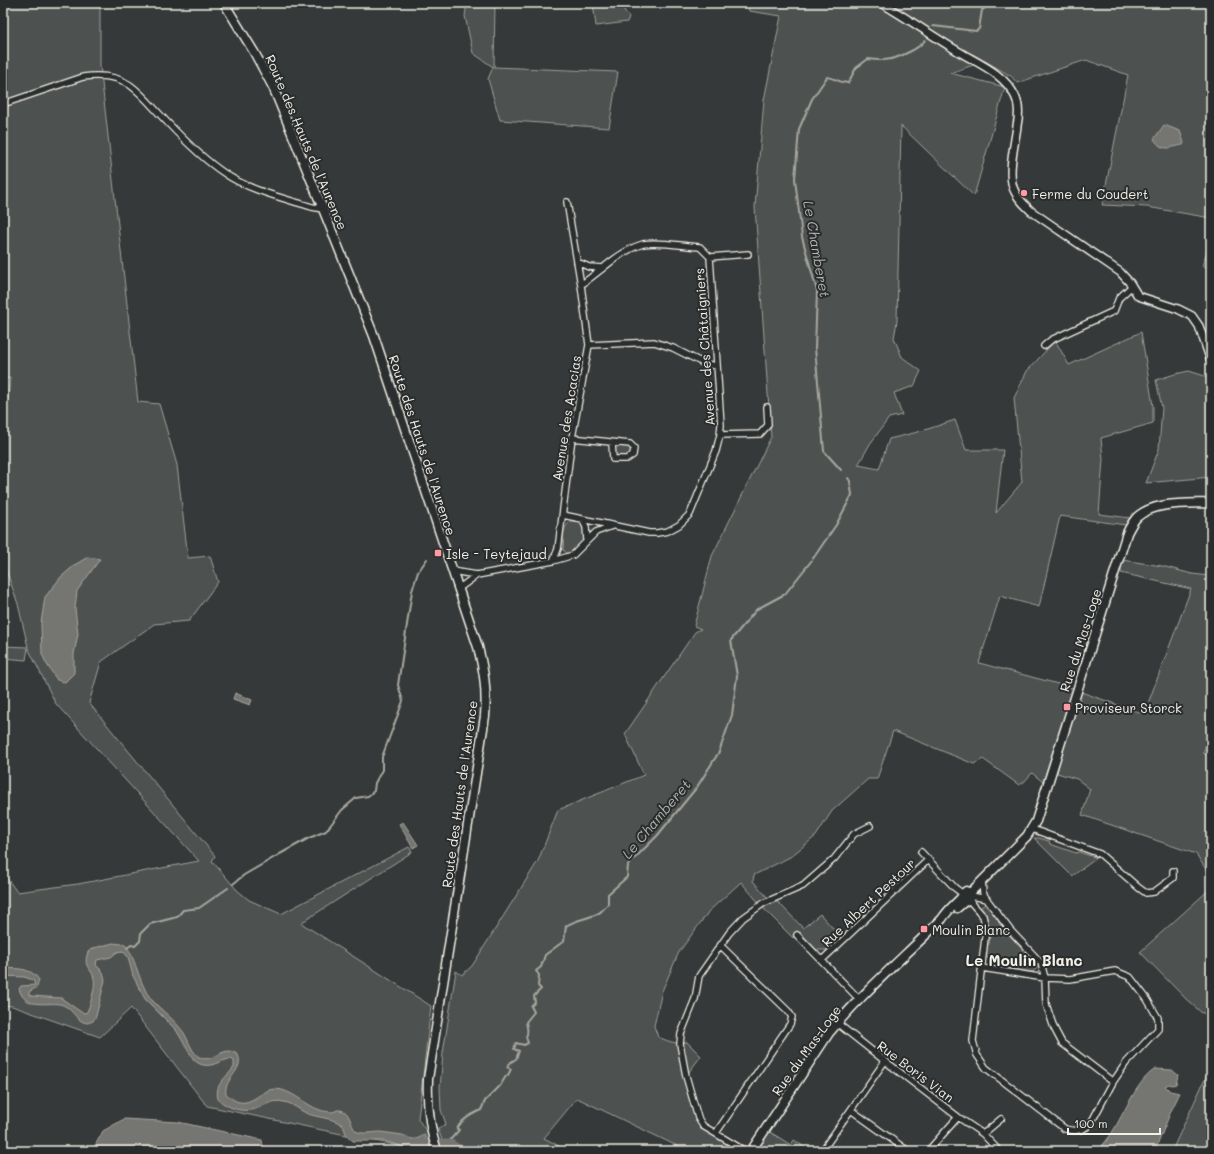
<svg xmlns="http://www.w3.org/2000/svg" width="1214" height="1154" font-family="Mali,sans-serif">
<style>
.green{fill:#4e514f;stroke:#a1a19c}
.water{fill:#757572;stroke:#a8a7a1}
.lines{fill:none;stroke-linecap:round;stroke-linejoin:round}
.stream{stroke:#a8a7a1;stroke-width:2}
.river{stroke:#757572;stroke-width:11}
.minor-casing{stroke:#f4f1e8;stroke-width:8}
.tertiary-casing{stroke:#f4f1e8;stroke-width:10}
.secondary-casing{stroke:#f4f1e8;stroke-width:11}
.minor{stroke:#2a2d2e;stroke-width:5.5}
.tertiary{stroke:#2a2d2e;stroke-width:7}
.secondary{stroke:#2a2d2e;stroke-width:8}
.poi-dot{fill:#ff9aa2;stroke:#2a2d2e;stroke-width:1.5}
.labels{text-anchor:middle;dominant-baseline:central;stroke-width:4;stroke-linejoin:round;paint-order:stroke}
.street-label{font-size:13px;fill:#f4f1e8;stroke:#2a2d2e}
.poi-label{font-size:13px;fill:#f4f1e8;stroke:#2a2d2e;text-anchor:start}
.water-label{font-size:14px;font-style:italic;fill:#b4b3ad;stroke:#2a2d2e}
.quarter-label{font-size:15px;font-weight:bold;fill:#f4f1e8;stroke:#2a2d2e}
</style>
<rect width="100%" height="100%" fill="#363939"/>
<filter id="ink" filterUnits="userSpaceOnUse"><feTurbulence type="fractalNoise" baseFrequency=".025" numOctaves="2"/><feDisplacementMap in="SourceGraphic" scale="8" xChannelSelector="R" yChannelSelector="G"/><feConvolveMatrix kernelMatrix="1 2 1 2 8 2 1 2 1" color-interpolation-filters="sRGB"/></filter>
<g filter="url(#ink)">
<path class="green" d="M 3,3 L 99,3 L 100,4 L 100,65 L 138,402 L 159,404 L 177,465 L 188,558 L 210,556 L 218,582 L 189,621 L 154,624 L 101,662 L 89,703 L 215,856 L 212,861 L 237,890 L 249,900 L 281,914 L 409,847 L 412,852 L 301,923 L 431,1006 L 418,1119 L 440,1151 L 423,1151 L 207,1106 L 131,1008 L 100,1037 L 12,1006 L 3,1005 L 3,873 L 17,892 L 78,884 L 199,861 L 56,704 L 28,648 L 26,660 L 3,658 L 3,646 L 28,647 L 18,604 L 3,561 L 3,450 L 10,378 L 3,379 Z
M 467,3 L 495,3 L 494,67 L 618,72 L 609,128 L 500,120 L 488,79 L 493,67 L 473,53 L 465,16 Z
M 593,3 L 619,3 L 629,17 L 627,22 L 596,26 Z
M 747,3 L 1211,3 L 1211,218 L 1147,207 L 1102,205 L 1128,75 L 1086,60 L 1017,83 L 1011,76 L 985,61 L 950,73 L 1005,87 L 974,196 L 901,126 L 897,321 L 894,338 L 902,357 L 921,371 L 914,386 L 894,393 L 902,415 L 889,418 L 870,444 L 858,465 L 879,469 L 889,439 L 922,431 L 955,420 L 966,450 L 1003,450 L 996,513 L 1022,482 L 1014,398 L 1027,371 L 1053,343 L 1056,342 L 1069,365 L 1141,332 L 1153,406 L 1153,423 L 1101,438 L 1103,459 L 1099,514 L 1130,518 L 1126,525 L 1060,516 L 1039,607 L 1000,596 L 979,663 L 1073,688 L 1043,782 L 1032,773 L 1024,782 L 1019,785 L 983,759 L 974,764 L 893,731 L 877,779 L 868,779 L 832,811 L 816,836 L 790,857 L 754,875 L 753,881 L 767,897 L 779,903 L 803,928 L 820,914 L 840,936 L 826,950 L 817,950 L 800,932 L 793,938 L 765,910 L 741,882 L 709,911 L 679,952 L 662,991 L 654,1026 L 658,1037 C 668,1041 676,1045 687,1042 L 701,1056 L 686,1076 L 703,1126 L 745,1151 L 684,1151 L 675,1145 L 577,1098 L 544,1138 L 568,1151 L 446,1151 L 438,1129 L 446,1124 L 441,1110 L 440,1088 L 443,1053 L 456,971 L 462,975 L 472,966 L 538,861 L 558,810 L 644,775 L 625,734 L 695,632 L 701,629 L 694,626 L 712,556 L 771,437 L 755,207 L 764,100 L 781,16 L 749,11 Z
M 1211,239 L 1211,268 L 1202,266 Z
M 1189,371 L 1211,378 L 1211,477 L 1146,483 L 1159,449 L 1162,408 L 1156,380 L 1175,374 Z
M 612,443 L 630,444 L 634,448 L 633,455 L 613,459 Z
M 575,520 L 581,522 L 584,526 L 584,540 L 571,553 L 567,553 L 563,550 C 564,538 561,523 575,520 Z
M 1122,560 L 1162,566 L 1192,574 L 1210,576 L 1211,569 L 1211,732 L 1203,753 L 1211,757 L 1211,877 L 1196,854 L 1082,815 L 1090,789 L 1077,779 L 1057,773 L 1063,746 L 1081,692 L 1144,714 L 1191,589 L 1121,573 Z
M 1034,838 L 1039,838 L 1049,841 L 1050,844 L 1076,853 L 1079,852 L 1097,858 L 1072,876 Z
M 1211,888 L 1211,1014 L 1202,1013 L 1187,1000 L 1140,952 Z
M 986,903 L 1000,920 L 998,922 L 1022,949 L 1024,948 L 1038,964 L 1037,968 L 1033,972 C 1021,970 989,969 986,954 C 985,952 987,947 987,945 L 989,944 L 990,933 L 988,932 L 988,920 L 980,908 Z
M 1211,1066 L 1211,1151 L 1172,1151 L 1175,1144 Z
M 765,1129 L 791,1145 L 794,1140 L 810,1151 L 751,1151 Z"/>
<path class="water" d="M 1164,125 L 1180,131 L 1184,143 L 1183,145 C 1170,147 1163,153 1154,139 Z
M 88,557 L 100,559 L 77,591 L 75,608 L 78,634 L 74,654 L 74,673 L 65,682 L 57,680 L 46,663 L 42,654 L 41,623 L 45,597 L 61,577 L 76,564 Z
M 235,693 L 252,700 L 250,705 L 233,699 Z
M 403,822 L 418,845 L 413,848 L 399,824 Z
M 113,943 C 117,944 122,943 125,945 C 132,950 139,978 144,987 C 146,992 149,996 152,1000 C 162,1011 175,1020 184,1033 C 189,1041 192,1054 201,1058 C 215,1063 224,1043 238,1055 C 245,1070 223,1079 226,1094 C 229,1096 234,1101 239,1102 C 253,1105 262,1089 275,1089 C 291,1089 305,1105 320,1110 C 323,1111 328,1112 332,1112 C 335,1112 337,1109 340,1110 C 351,1111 350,1126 356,1131 C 361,1135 374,1132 381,1132 C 388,1133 395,1134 402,1135 C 407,1136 410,1140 416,1139 C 419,1138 422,1136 424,1134 L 430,1151 L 409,1151 L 401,1146 L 384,1141 L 353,1141 C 351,1139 348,1137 347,1135 C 344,1131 345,1127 341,1124 C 330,1117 317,1118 306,1113 C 299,1110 292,1103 284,1102 C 272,1099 265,1106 255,1109 C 242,1113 227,1108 218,1099 C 214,1083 227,1078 234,1067 L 234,1061 C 227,1053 210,1075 194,1060 L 176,1030 L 145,999 L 133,976 L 128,957 L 123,951 L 117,952 L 111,957 L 97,960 L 96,965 L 103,972 L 105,980 L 96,1016 L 93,1021 L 88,1023 C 77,1023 73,1009 63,1005 C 50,1000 26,1012 19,989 L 21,986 L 35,985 L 33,980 L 24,977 L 3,976 L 3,968 C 16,969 31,967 39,980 L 37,987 L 29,992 L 29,995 L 32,996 L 61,998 L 81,1012 L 86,1013 C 90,1008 96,985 94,979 C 92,967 82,969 88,952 L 94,948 Z
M 1156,1069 L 1172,1070 L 1178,1075 L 1176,1084 L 1172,1085 L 1169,1084 L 1165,1086 L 1170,1091 L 1179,1093 L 1178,1097 L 1171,1111 L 1155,1151 L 1097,1151 C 1103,1145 1109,1138 1113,1131 C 1123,1115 1139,1077 1156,1069 Z
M 124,1119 L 178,1122 L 262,1140 L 264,1151 L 92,1151 L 103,1131 Z"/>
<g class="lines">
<path class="stream" d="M 933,26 L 976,31 L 979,29 L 982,10 L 993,3
M 841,470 L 824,451 L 815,348 L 817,291 L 802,237 L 795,179 L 799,129 L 812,99 L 827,77 C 836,78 839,83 848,83 L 856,68 L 868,59 C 887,62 896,59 913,50 C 918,47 922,45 925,40
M 233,884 L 244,875 L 280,854 L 309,838 L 326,831 L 342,810 L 356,798 L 368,796 L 374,791 L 375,783 L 382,770 L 382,757 L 403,701 L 398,685 L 412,591 L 418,572 L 427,559
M 127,948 L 131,945 L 135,946 L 140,941 L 141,933 L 150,924 L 177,917 L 183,910 L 199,908 L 228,888
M 450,1145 L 451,1139 L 459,1130 L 457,1129 C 462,1119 471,1115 481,1110 L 485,1101 L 500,1086 L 506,1076 L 508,1075 L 511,1069 L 507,1067 L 511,1062 L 516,1059 L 519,1051 L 514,1049 L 516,1043 L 524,1045 L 528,1043 L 526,1037 C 529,1031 527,1028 526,1022 L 534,1012 L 531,1006 L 535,1002 L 534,996 L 541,989 L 538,986 L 539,975 L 536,971 L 541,967 L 545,955 L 564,941 L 566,926 C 576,919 588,919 599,913 C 602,911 605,907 608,904 L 608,894 L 627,877 L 628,865 L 657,836 L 697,787 L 719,752 L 732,715 L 737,676 L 731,640 L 757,609 L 785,594 L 812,560 L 836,525 L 852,495 L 850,481 L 848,478"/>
<path class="river" d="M 415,1145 L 450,1145 L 460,1151"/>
<g class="minor-casing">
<path id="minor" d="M 3,104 L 83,77 C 99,75 117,76 130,85 C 144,95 155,110 167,122 C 184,140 203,159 224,173 C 248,190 283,198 312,207 L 323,209
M 577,262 L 589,267 L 603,268 L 581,285
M 603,268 C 615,258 628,248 643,244 C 659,241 683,246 700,247 L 710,257 L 748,254
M 589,345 L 654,342 L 673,348 L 705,364 L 717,366
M 1044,346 L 1051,340 L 1114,311 L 1119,298 L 1132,286
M 720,435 L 760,434 L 768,425 L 767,407
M 572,438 L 630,444 L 634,448 L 633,455 L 627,459 L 613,459 L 612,443
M 563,515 L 649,533 L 657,533 L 668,531 L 679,525 L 690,514 L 716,451 L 720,435 L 721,425 L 710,257
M 582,519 L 586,527 L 587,540
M 553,561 L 573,555 L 596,532 L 612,526
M 452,571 L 477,575 L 553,561 L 558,549 L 572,438 L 589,345 L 581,285 L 567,202
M 458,589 L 477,575
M 1032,829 L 1100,854 L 1139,888 L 1146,893 L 1154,892 L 1173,878 L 1173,871
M 921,852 L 955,888 L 963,894
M 982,880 L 983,893 L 988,901 L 1010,930 L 1041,963 L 1045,978 L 1046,1004 L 1054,1028 L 1062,1043 L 1113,1082
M 971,896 L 987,899
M 969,900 L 983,916 L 986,929 L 973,1041 L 977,1055 L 986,1068 L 1065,1129 C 1076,1132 1084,1131 1091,1123 L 1113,1082 L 1126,1063 L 1158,1029 L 1158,1018 L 1147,999 L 1130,977 L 1115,971 L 1070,979 L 1045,978 L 982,968
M 797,935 L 859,999
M 822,960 L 928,860
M 837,1023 L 885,1061 L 958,1117 L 983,1134 L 1001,1119
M 851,1110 L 908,1151
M 716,1133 L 790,1024 L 792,1017 L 788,1011 L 721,946
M 983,1134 L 999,1151
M 824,1148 L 885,1061
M 745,1151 L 703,1126 L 698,1118 L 686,1076 L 680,1044 L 681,1034 L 695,999 L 699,976 L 729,933 L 743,918 L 764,903 L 803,886 L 834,859 L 854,834 L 870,826
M 928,1151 L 958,1117"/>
</g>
<g class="tertiary-casing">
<path id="tertiary" d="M 881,3 C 907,18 931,35 956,50 C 977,63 1004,73 1015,96 C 1020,106 1019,116 1017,126 C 1015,144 1006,176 1015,192 C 1019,200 1025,205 1031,211 L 1120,272 L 1130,283 L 1138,296 L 1178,309 L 1192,316 L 1199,326 L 1211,361"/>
</g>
<g class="secondary-casing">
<path id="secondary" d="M 224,3 L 254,52 L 273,87 L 323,209 L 374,336 L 478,647 C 484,671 487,690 485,716 L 428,1079 C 427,1104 429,1127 437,1151
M 970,893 L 1027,836 L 1036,821 L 1127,533 C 1130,527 1133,521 1137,517 C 1155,501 1188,504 1211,503
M 957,908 L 964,902 L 970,899 L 971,896 L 970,893
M 751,1151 L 829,1033 C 863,992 904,957 942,919 C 948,910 953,906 960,899 C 963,896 963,893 966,891 L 970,893"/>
</g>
<use href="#minor" class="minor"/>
<use href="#tertiary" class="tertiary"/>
<use href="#secondary" class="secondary"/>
</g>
</g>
<g class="poi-dot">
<circle cx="1024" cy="193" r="4"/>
<rect x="434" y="549" width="8" height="8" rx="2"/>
<rect x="1063" y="703" width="8" height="8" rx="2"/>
<rect x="920" y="925" width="8" height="8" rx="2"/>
</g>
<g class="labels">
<g class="street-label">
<text transform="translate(307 142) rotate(67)">Route des Hauts de l'Aurence</text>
<text transform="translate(704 347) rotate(-94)">Avenue des Châtaigniers</text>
<text transform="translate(566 418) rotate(-81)">Avenue des Acacias</text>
<text transform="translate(423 445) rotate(72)">Route des Hauts de l'Aurence</text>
<text transform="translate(1080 640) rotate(-72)">Rue du Mas-Loge</text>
<text transform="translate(459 794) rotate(-82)">Route des Hauts de l'Aurence</text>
<text transform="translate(868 902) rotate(-43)">Rue Albert Pestour</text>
<text transform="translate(806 1050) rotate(-54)">Rue du Mas-Loge</text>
<text transform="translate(916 1071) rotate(37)">Rue Boris Vian</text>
</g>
<g class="poi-label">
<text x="1032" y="193">Ferme du Coudert</text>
<text x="446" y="553">Isle - Teytejaud</text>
<text x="1075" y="707">Proviseur Storck</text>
<text x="932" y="929">Moulin Blanc</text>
</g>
<g class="water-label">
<text transform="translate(817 249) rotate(80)">Le Chamberet</text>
<text transform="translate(656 819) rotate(-50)">Le Chamberet</text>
</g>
<g class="quarter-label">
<text x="1024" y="960">Le Moulin Blanc</text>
</g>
</g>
<rect width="1214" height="1154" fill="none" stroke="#2a2d2e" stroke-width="16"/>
<rect x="8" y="8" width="1198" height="1138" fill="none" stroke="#f4f1e8" stroke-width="1.5" filter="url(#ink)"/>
<path d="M1068 1128v6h92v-6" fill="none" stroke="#f4f1e8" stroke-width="2"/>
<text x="1074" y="1128" font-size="12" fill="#f4f1e8" stroke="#2a2d2e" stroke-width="3" paint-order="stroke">100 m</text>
</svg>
